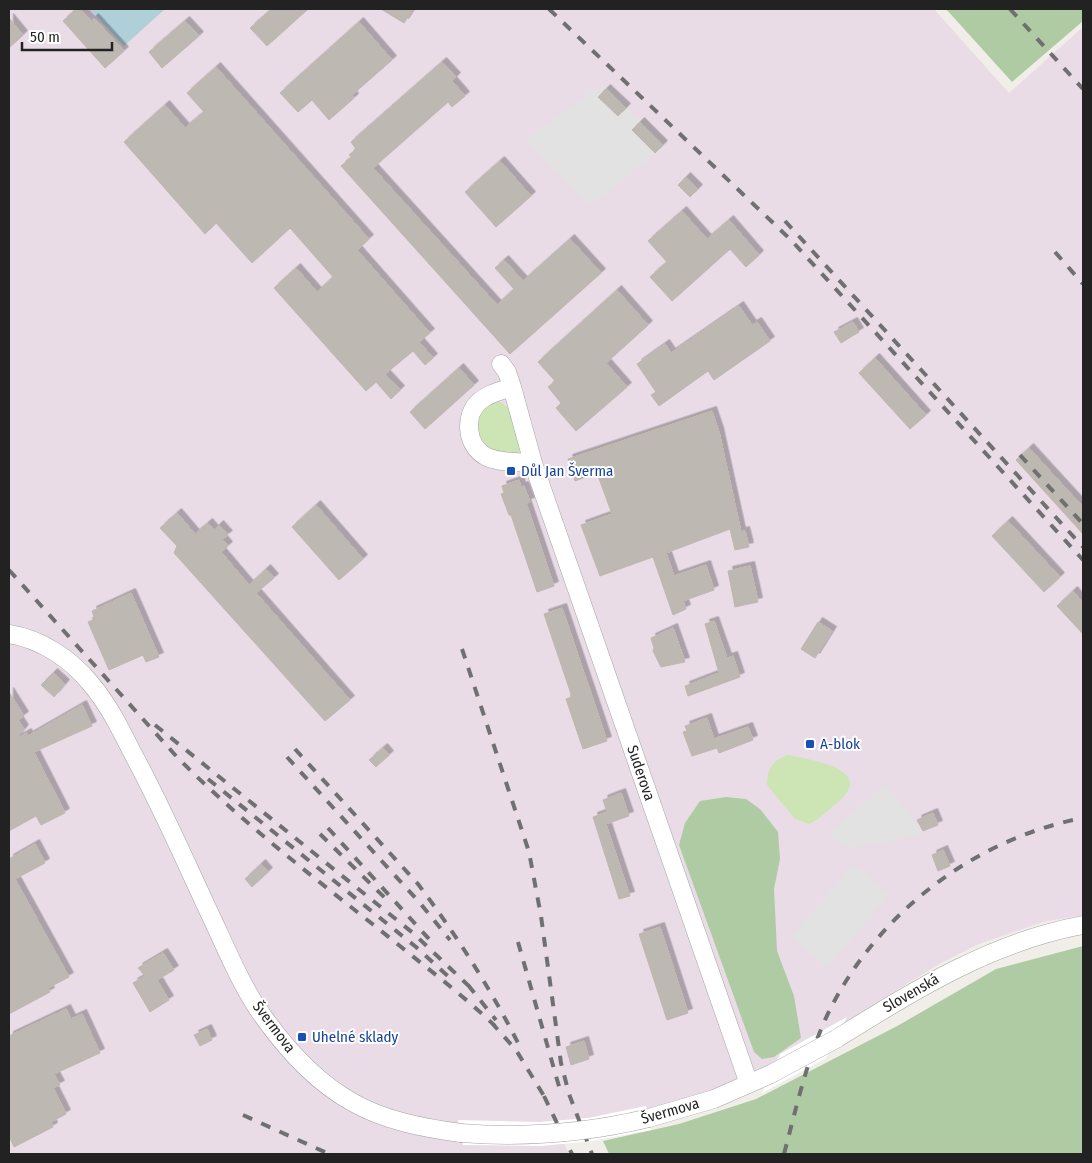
<svg xmlns="http://www.w3.org/2000/svg" width="1092" height="1163" font-family="'Fira Sans Condensed',sans-serif">
<style>
.industrial{fill:#e9dce7}
.grass{fill:#cde5b5}
.forest{fill:#afcba3}
.parking{fill:#e2e2e2}
.water{fill:#afd0d9}
.pier{fill:#fff}
.building{fill:#beb8b2;stroke:#c1b6ad;filter:url(#shadow)}
.lines{fill:none;stroke-linecap:round;stroke-linejoin:round}
.minor-casing{stroke:#a3a3a3;stroke-width:19}
.minor{stroke:#fff;stroke-width:18}
.rail{stroke:#707070;stroke-width:4;stroke-dasharray:10 10;stroke-linecap:butt}
.minor-bridge-casing{stroke:#a3a3a3;stroke-width:19;stroke-linecap:butt}
.minor-bridge{stroke:#fff;stroke-width:18}
.transit-dot{fill:#1a4fb4;stroke:#fff;stroke-width:2}
.labels{text-anchor:middle;dominant-baseline:central;stroke-width:4;stroke-linejoin:round;paint-order:stroke}
.transit-label{font-size:15px;fill:#164399;stroke:#fff;text-anchor:start}
.street-label{font-size:15px;fill:#222;stroke:#fff}
</style>
<defs>
<filter id="shadow"><feDropShadow dx="4.5" dy="-4.5" stdDeviation="0" flood-color="#0004"/></filter>
</defs>
<rect width="100%" height="100%" fill="#f1eee9"/>
<path class="industrial" d="M 9,9 L 934,9 L 1009,93 L 1083,27 L 1083,915 L 1043,922 L 979,944 L 941,963 L 858,1014 L 836,1039 L 749,1084 L 559,1133 L 569,1154 L 9,1154 Z"/>
<path class="grass" d="M 493,401 L 501,402 L 508,408 L 520,442 L 521,448 L 518,453 L 490,451 L 476,434 L 478,413 Z
M 788,755 C 811,760 878,769 837,803 C 828,810 819,820 809,824 L 795,819 L 767,785 C 767,769 772,760 788,755 Z"/>
<path class="forest" d="M 946,9 L 1083,9 L 1083,21 L 1012,82 Z
M 726,797 L 746,799 L 760,809 L 778,832 L 780,859 L 774,889 L 777,951 L 794,996 L 801,1038 L 774,1057 L 762,1059 L 754,1052 L 679,845 L 685,823 L 700,801 Z
M 1083,946 L 1083,1154 L 609,1154 L 603,1141 L 679,1124 L 756,1099 L 899,1025 L 996,969 Z"/>
<path class="parking" d="M 606,87 L 665,144 L 606,195 L 586,203 L 525,140 L 595,89 Z
M 886,784 L 913,818 L 920,835 L 853,848 L 839,844 L 829,833 Z
M 853,864 L 889,894 L 827,968 L 791,937 Z"/>
<path class="water" d="M 90,9 L 165,9 L 124,46 Z"/>
<path class="pier" d="M 847,1017 L 826,1058 L 762,1093 L 780,1054 Z
M 646,1106 L 651,1130 L 592,1141 L 541,1146 L 463,1145 L 458,1120 L 539,1122 L 588,1118 Z"/>
<path class="building" d="M 76,9 L 80,9 L 91,21 L 94,18 L 124,51 L 105,68 L 63,21 Z
M 272,9 L 308,9 L 267,46 L 250,28 Z
M 381,9 L 413,9 L 404,23 Z
M 9,18 L 23,35 L 9,48 Z
M 185,21 L 199,36 L 162,68 L 149,52 Z
M 359,22 L 392,60 L 352,95 L 354,98 L 329,120 L 312,100 L 298,112 L 280,93 Z
M 442,62 L 456,77 L 452,81 L 465,96 L 452,107 L 448,102 L 373,168 L 497,305 L 514,289 L 495,268 L 504,260 L 523,281 L 570,239 L 601,273 L 510,354 L 341,166 L 352,157 L 349,155 L 356,149 L 351,142 Z
M 216,67 L 369,239 L 357,250 L 430,333 L 419,342 L 433,358 L 425,365 L 413,351 L 385,374 L 400,390 L 391,399 L 376,382 L 366,391 L 274,288 L 296,268 L 317,292 L 333,277 L 290,228 L 252,263 L 216,223 L 205,234 L 124,142 L 165,105 L 185,128 L 204,112 L 187,93 Z
M 606,89 L 626,108 L 618,116 L 598,97 Z
M 640,122 L 663,145 L 655,153 L 632,130 Z
M 500,161 L 531,196 L 496,227 L 465,192 Z
M 686,177 L 698,189 L 690,197 L 678,185 Z
M 682,211 L 707,239 L 729,220 L 759,255 L 746,267 L 730,249 L 672,301 L 650,277 L 667,262 L 648,241 Z
M 617,290 L 648,325 L 606,363 L 627,387 L 576,431 L 556,408 L 561,403 L 548,387 L 555,381 L 538,362 Z
M 739,306 L 752,325 L 757,322 L 770,341 L 714,380 L 708,371 L 659,406 L 651,395 L 656,392 L 637,364 L 665,344 L 671,353 Z
M 853,322 L 859,332 L 841,343 L 834,332 Z
M 875,358 L 926,415 L 910,429 L 859,373 Z
M 459,368 L 474,385 L 425,429 L 410,412 Z
M 712,411 L 719,432 L 741,532 L 745,531 L 749,547 L 735,550 L 730,529 L 666,553 L 674,576 L 706,565 L 714,590 L 683,601 L 686,609 L 673,615 L 653,557 L 600,576 L 581,525 L 612,514 L 597,473 L 575,481 L 568,459 Z
M 1029,448 L 1083,507 L 1083,534 L 1016,460 Z
M 519,480 L 521,487 L 524,486 L 530,502 L 526,503 L 554,586 L 537,592 L 511,515 L 509,515 L 501,494 L 504,493 L 502,486 Z
M 316,505 L 363,559 L 339,580 L 292,527 Z
M 177,513 L 195,534 L 208,523 L 214,530 L 219,525 L 228,535 L 222,539 L 228,546 L 221,552 L 249,585 L 266,569 L 274,578 L 256,593 L 350,700 L 325,721 L 174,553 L 177,546 L 160,528 Z
M 1008,521 L 1060,577 L 1044,592 L 992,536 Z
M 750,566 L 758,602 L 735,607 L 728,571 Z
M 1073,591 L 1083,603 L 1083,634 L 1057,606 Z
M 131,593 L 159,657 L 146,662 L 143,655 L 109,670 L 88,622 L 95,619 L 92,611 Z
M 562,608 L 607,741 L 583,749 L 566,699 L 572,697 L 544,614 Z
M 714,621 L 727,658 L 733,656 L 740,677 L 688,696 L 685,686 L 719,673 L 705,624 Z
M 818,622 L 832,631 L 815,658 L 801,649 Z
M 673,628 L 685,662 L 661,667 L 653,651 L 654,648 L 651,638 Z
M 53,673 L 65,684 L 54,697 L 41,685 Z
M 9,692 L 24,716 L 18,720 L 24,729 L 16,739 L 27,733 L 28,736 L 82,705 L 92,726 L 34,752 L 65,813 L 41,825 L 36,816 L 9,831 Z
M 707,718 L 714,739 L 748,727 L 753,740 L 719,753 L 717,748 L 692,756 L 683,732 L 687,731 L 685,726 Z
M 383,748 L 389,755 L 376,767 L 369,760 Z
M 621,793 L 629,816 L 606,824 L 630,896 L 619,899 L 593,817 L 607,812 L 603,800 Z
M 933,813 L 938,825 L 923,831 L 917,820 Z
M 35,844 L 45,863 L 15,879 L 69,977 L 48,988 L 50,992 L 9,1014 L 9,859 Z
M 943,850 L 950,866 L 938,871 L 932,855 Z
M 261,864 L 268,872 L 252,887 L 245,879 Z
M 660,927 L 688,1013 L 667,1020 L 639,934 Z
M 163,953 L 174,970 L 157,980 L 169,1000 L 150,1012 L 133,983 L 145,976 L 138,968 Z
M 66,1009 L 71,1019 L 82,1014 L 100,1053 L 54,1074 L 60,1085 L 53,1088 L 66,1114 L 51,1122 L 53,1127 L 14,1147 L 9,1136 L 9,1036 Z
M 207,1029 L 212,1040 L 200,1046 L 194,1035 Z
M 584,1041 L 589,1059 L 571,1065 L 566,1047 Z"/>
<g class="lines">
<g class="minor-casing">
<path id="minor" d="M 501,364 L 507,372 L 512,387
M 533,463 C 518,462 501,463 487,457 C 466,447 463,415 480,401 C 489,393 501,391 512,387 L 533,463 L 749,1084
M 9,634 C 41,639 71,659 91,684 C 108,704 120,728 132,752 C 163,809 189,870 217,929 C 231,960 245,992 265,1019 C 288,1051 318,1083 352,1102 C 385,1121 424,1128 461,1133
M 836,1039 C 915,990 991,942 1083,925
M 649,1118 L 714,1099 L 771,1074"/>
</g>
<use href="#minor" class="minor"/>
<path class="rail" d="M 549,9 L 791,240 L 1083,560
M 1010,9 L 1083,89
M 785,221 L 1083,547
M 1055,252 L 1083,284
M 1020,455 L 1083,524
M 9,570 L 177,757 C 245,826 324,885 400,946 C 432,972 465,997 495,1026
M 462,649 L 529,852 L 541,916 L 561,1063 L 569,1094 L 592,1154
M 155,725 L 413,933 L 472,989
M 295,749 L 418,884 C 457,936 493,992 522,1051
M 287,757 L 420,903 L 450,940
M 208,779 L 416,947 L 450,978
M 328,828 L 429,939
M 320,834 L 386,899
M 518,942 L 560,1090
M 468,985 L 496,1020
M 491,1022 L 516,1050 L 547,1101
M 544,1096 L 572,1154
M 243,1115 L 329,1154
M 784,1154 C 796,1109 806,1063 825,1020 C 872,917 972,839 1083,818"/>
<g class="minor-bridge-casing">
<path id="minor-bridge" d="M 771,1074 L 836,1039
M 461,1133 C 524,1138 587,1133 649,1118"/>
</g>
<use href="#minor-bridge" class="minor-bridge"/>
</g>
<g class="transit-dot">
<rect x="506" y="466" width="10" height="10" rx="2.5"/>
<rect x="805" y="739" width="10" height="10" rx="2.5"/>
<rect x="297" y="1032" width="10" height="10" rx="2.5"/>
</g>
<g class="labels">
<g class="transit-label">
<text x="521" y="471">Důl Jan Šverma</text>
<text x="820" y="744">A-blok</text>
<text x="312" y="1037">Uhelné sklady</text>
</g>
<g class="street-label">
<text transform="translate(641 773) rotate(71)">Suderova</text>
<text transform="translate(911 993) rotate(-30)">Slovenská</text>
<text transform="translate(274 1027) rotate(53)">Švermova</text>
<text transform="translate(670 1111) rotate(-16)">Švermova</text>
</g>
</g>
<rect width="1092" height="1163" fill="none" stroke="#222222" stroke-width="20"/>
<path d="M22 42v8h90v-8" fill="none" stroke="#222222" stroke-width="2.5"/>
<text x="30" y="42" font-size="15" fill="#222222" stroke="#ffffff" stroke-width="4" paint-order="stroke">50 m</text>
</svg>
